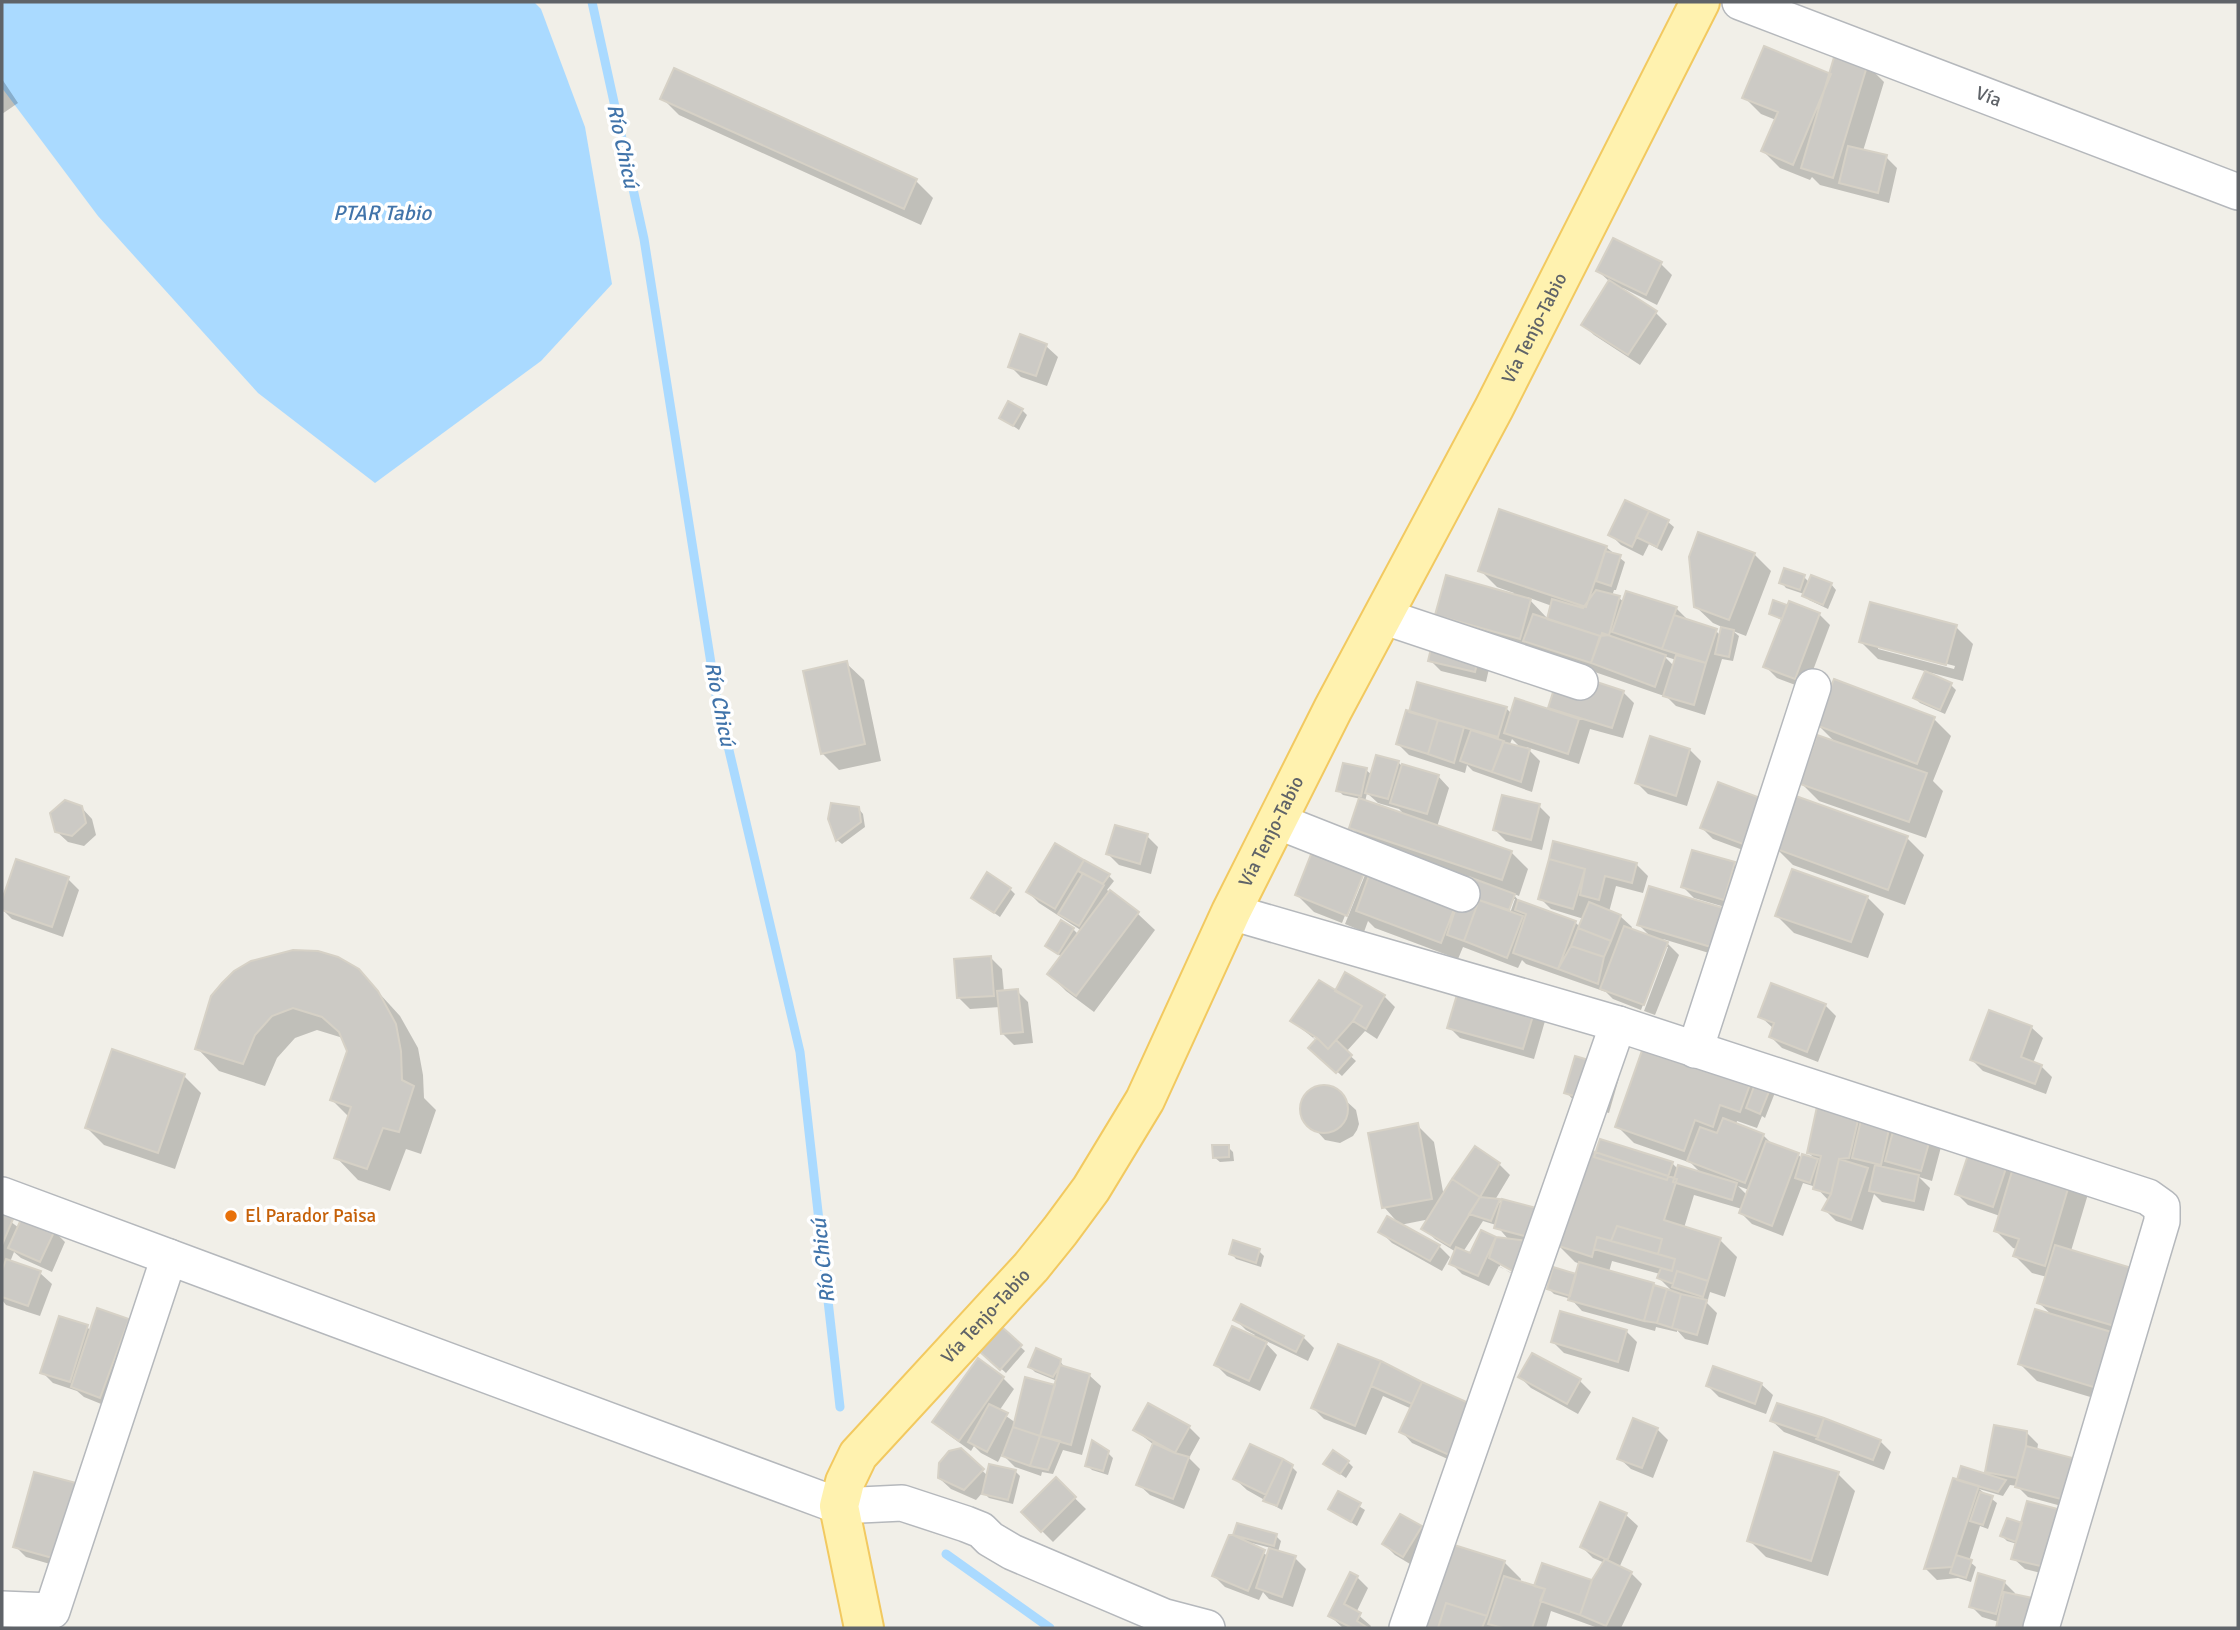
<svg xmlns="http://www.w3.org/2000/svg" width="2240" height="1630" font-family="Signika,sans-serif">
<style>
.water{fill:#aadaff}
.shadow{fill:#0003;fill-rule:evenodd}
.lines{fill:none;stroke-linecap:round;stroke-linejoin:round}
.stream{stroke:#aadaff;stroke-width:9}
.building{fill:#cccac5;stroke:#d6d1c6;stroke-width:2}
.minor-casing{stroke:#b5b8bc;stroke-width:38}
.major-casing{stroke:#f2c960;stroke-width:42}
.minor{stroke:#fff;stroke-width:35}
.major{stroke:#fff2af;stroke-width:38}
.food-dot{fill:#e8710a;stroke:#fff;stroke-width:2.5}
.labels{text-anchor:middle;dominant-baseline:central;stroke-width:7;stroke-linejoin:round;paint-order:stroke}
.street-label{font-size:19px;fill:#5f6368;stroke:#fff}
.food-label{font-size:19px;fill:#c56008;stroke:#fff;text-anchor:start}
.water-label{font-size:21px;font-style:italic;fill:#4174aa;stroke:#fff}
</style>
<rect width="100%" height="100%" fill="#f1efe8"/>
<path class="water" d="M 2,2 L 534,2 L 541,9 L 585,127 L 612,284 L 541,361 L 375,483 L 258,393 L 98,216 L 2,88 Z"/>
<path class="shadow" d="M 1867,65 L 1884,82 L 1863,151 L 1886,157 L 1897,168 L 1889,203 L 1820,185 L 1812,177 L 1810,180 L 1780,168 L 1763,151 L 1776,120 L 1761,114 L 1744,97 Z
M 675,71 L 916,181 L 933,198 L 921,225 L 679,115 L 662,98 Z
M 2,79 L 18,103 L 2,114 Z
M 1661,264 L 1672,275 L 1657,305 L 1623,288 L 1622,291 L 1656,313 L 1667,324 L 1640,365 L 1594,335 L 1583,324 L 1610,282 L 1598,271 Z
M 1021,337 L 1046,346 L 1058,357 L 1047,386 L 1021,377 L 1010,366 Z
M 1022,410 L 1027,415 L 1019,430 L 1001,418 Z
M 1626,503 L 1668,522 L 1674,527 L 1662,551 L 1649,544 L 1643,556 L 1621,545 L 1610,534 Z
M 1606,547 L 1625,562 L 1616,590 L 1614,590 L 1612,596 L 1619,598 L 1624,602 L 1676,608 L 1687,619 L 1716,631 L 1720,635 L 1722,627 L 1713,623 L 1695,606 L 1754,554 L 1771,571 L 1746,636 L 1733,631 L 1739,636 L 1733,661 L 1722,659 L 1705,715 L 1676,706 L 1667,697 L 1537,652 L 1493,651 L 1486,682 L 1441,671 L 1430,660 L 1456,634 L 1437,615 L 1513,596 L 1514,593 L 1497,587 L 1480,570 ZM 1527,597 L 1552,606 L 1548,619 ZM 1598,634 L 1604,634 L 1599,646 L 1595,644 ZM 1664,656 L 1676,660 L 1674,666 Z
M 1804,577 L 1809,582 L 1831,584 L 1836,590 L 1828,609 L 1809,600 L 1804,594 L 1786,588 L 1781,582 Z
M 1786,606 L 1819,614 L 1830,625 L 1806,689 L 1777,678 L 1766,667 L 1783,621 L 1771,614 Z
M 1956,627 L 1973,644 L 1963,681 L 1878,659 L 1861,642 ZM 1878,646 L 1955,666 L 1954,669 L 1878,649 Z
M 846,663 L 864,680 L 881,761 L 839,770 L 822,753 Z
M 1562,673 L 1623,692 L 1634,703 L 1623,738 L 1590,729 L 1579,764 L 1526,747 L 1540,761 L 1532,792 L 1473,771 L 1467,765 L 1465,773 L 1409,755 L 1398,744 L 1419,684 L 1506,708 L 1512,714 L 1549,711 ZM 1512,739 L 1520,747 L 1510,744 Z
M 1951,685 L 1956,690 L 1945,714 L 1920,703 L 1915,698 Z
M 1934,719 L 1951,736 L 1933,781 L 1943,791 L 1926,838 L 1819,801 L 1802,784 L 1837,744 L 1818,725 Z
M 1690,750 L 1701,761 L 1687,806 L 1648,794 L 1637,783 Z
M 1398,762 L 1403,767 L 1438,776 L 1449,788 L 1437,827 L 1511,852 L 1528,869 L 1519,896 L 1512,893 L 1521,903 L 1575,922 L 1580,927 L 1584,919 L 1551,909 L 1540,898 L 1555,844 L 1637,865 L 1648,876 L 1643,893 L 1616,886 L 1609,912 L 1620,916 L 1632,927 L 1631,930 L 1653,939 L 1639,925 L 1650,888 L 1732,960 L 1663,939 L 1679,955 L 1655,1015 L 1644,1011 L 1668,947 L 1665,947 L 1641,1010 L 1613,999 L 1606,992 L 1526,964 L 1522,960 L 1518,968 L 1463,947 L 1458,959 L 1375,928 L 1368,921 L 1364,932 L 1345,924 L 1374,853 L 1370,853 L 1342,923 L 1314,912 L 1297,895 L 1368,844 L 1351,827 L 1361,799 L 1343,795 L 1338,790 L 1366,770 L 1372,775 ZM 1367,793 L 1378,803 L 1399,809 L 1406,816 L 1365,802 ZM 1511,899 L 1515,899 L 1508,919 L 1504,918 Z
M 1539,806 L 1550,817 L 1542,850 L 1506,841 L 1495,830 Z
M 1775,806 L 1907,838 L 1924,855 L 1905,905 L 1793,865 L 1775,847 L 1770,860 L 1713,839 L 1702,828 Z
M 81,807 L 92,819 L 96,835 L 84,846 L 68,842 L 56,831 Z
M 858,808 L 863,814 L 865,827 L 842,844 L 837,840 Z
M 1147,836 L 1158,847 L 1151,874 L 1119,865 L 1108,854 Z
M 1056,846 L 1109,876 L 1114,881 L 1107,890 L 1138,914 L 1155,930 L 1094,1012 L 1066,991 L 1049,974 L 1062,957 L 1047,945 L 1073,929 L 1079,935 L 1082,931 L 1039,903 L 1028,892 Z
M 17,862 L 68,879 L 79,890 L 63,937 L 12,919 L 2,909 Z
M 1734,864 L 1745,875 L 1735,910 L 1694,898 L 1683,887 Z
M 1010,889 L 1015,894 L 1000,917 L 973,898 Z
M 1867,897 L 1884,914 L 1868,958 L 1794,933 L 1777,916 Z
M 991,958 L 1002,969 L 1004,992 L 1017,991 L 1028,1002 L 1033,1043 L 1014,1045 L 1003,1034 L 1000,1007 L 970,1009 L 959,998 Z
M 358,970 L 400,1016 L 418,1048 L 423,1075 L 424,1098 L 436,1110 L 421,1154 L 406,1149 L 390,1191 L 358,1180 L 336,1157 L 349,1117 L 332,1100 L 349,1051 L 343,1038 L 317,1030 L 295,1038 L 277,1058 L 265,1086 L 219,1071 L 197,1048 Z
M 1346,975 L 1384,996 L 1395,1007 L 1377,1039 L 1365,1031 L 1346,1052 L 1356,1061 L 1342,1076 L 1311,1048 L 1317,1041 L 1319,1043 L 1319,1037 L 1313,1037 L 1317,1041 L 1292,1021 L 1320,982 L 1336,992 Z
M 1825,1005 L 1836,1016 L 1818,1062 L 1782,1048 L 1771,1037 L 1774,1029 L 1760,1016 Z
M 1534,1010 L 1545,1021 L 1534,1059 L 1460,1038 L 1449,1027 Z
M 2031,1027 L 2043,1038 L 2033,1063 L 2041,1066 L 2052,1077 L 2046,1094 L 1983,1071 L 1972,1060 Z
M 1651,1030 L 1780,1080 L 1765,1118 L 1762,1116 L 1757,1128 L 1737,1121 L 1736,1125 L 1763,1135 L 1773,1145 L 1798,1154 L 1802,1159 L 1816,1160 L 1809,1153 L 1819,1104 L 1973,1133 L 1966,1156 L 1941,1147 L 1932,1181 L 1919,1177 L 1930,1188 L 1924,1211 L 1882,1202 L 1874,1194 L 1863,1230 L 1836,1221 L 1825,1210 L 1829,1201 L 1816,1187 L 1803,1183 L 1783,1236 L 1752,1224 L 1741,1213 L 1742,1209 L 1694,1195 L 1684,1228 L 1720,1240 L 1737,1257 L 1725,1297 L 1710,1292 L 1707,1303 L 1717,1313 L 1708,1345 L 1685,1339 L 1677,1330 L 1677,1332 L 1656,1327 L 1655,1331 L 1582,1311 L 1571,1299 L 1554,1294 L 1549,1289 L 1577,1276 L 1580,1264 L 1575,1262 L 1558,1245 L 1672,1163 L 1679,1170 L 1702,1174 L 1691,1163 L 1634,1143 L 1617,1126 ZM 1738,1186 L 1749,1190 L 1747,1196 L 1745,1193 ZM 1612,1261 L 1660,1274 L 1659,1278 L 1674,1293 L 1657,1288 L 1654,1284 L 1609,1272 Z
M 1608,1067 L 1619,1078 L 1609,1113 L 1577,1104 L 1566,1092 Z
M 184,1076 L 201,1093 L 175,1169 L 104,1145 L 87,1128 Z
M 1326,1087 L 1333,1089 L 1356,1110 L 1359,1124 L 1357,1130 L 1353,1136 L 1340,1143 L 1325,1140 L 1304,1117 L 1303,1102 L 1313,1091 Z
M 1417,1125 L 1434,1142 L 1444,1197 L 1499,1164 L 1510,1175 L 1495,1200 L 1502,1204 L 1543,1212 L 1529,1284 L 1499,1266 L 1489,1286 L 1462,1274 L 1451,1263 L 1456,1252 L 1435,1239 L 1424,1228 L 1430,1219 L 1400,1225 L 1384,1207 ZM 1483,1221 L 1496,1225 L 1509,1240 L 1496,1238 L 1482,1232 L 1471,1256 L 1463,1252 ZM 1500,1263 L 1526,1277 L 1525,1280 L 1500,1267 Z
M 1977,1133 L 2091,1184 L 2071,1251 L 2138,1271 L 2117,1405 L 2037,1381 L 2020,1364 L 2053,1316 L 2039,1303 L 2047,1277 L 2032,1273 L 2015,1256 L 2017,1249 L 2013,1248 L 1996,1231 L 2000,1216 L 1968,1205 L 1957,1194 Z
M 1228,1147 L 1233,1152 L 1234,1161 L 1220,1162 L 1214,1157 Z
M 2,1215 L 19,1228 L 54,1231 L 65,1242 L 52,1272 L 21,1258 L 14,1252 L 10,1262 L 40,1273 L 52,1284 L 40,1316 L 6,1305 L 2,1300 Z
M 1381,1232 L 1439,1246 L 1450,1257 L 1442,1271 L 1392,1243 Z
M 1259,1251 L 1264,1256 L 1261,1267 L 1236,1259 L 1231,1253 Z
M 1235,1319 L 1303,1337 L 1314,1348 L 1308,1361 L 1262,1339 L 1277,1355 L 1260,1391 L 1227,1376 L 1216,1365 L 1255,1335 L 1246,1330 Z
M 128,1321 L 139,1332 L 111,1408 L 84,1397 L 77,1391 L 53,1383 L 42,1372 L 87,1327 L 91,1331 Z
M 1002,1330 L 1025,1351 L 1006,1373 L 983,1352 Z
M 1626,1331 L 1637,1342 L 1629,1372 L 1564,1353 L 1553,1342 Z
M 1339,1346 L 1381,1363 L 1461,1465 L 1412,1443 L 1401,1431 L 1412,1409 L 1383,1396 L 1366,1435 L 1324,1419 L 1313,1408 Z
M 1060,1361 L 1065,1368 L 1089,1375 L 1101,1386 L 1082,1455 L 1063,1450 L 1053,1474 L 1042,1472 L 1041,1476 L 1015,1467 L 1002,1454 L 998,1462 L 981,1453 L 974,1446 L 971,1451 L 946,1433 L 935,1422 L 1003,1378 L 1014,1389 L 999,1411 L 1016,1423 L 1056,1387 L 1057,1381 L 1035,1372 L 1030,1367 Z
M 1520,1377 L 1580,1381 L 1591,1392 L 1578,1414 L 1531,1388 Z
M 1761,1384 L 1773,1395 L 1766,1414 L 1719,1397 L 1708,1386 Z
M 1772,1421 L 1880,1441 L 1891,1452 L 1884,1470 L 1784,1432 Z
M 1189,1427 L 1200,1438 L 1189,1458 L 1200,1469 L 1184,1509 L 1150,1495 L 1138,1484 L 1154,1445 L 1135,1430 Z
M 1657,1429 L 1668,1440 L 1653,1478 L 1631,1469 L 1619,1458 Z
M 2026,1432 L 2038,1444 L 2037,1451 L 2076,1510 L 2028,1497 L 2017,1486 L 2010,1485 L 2003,1496 L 1979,1489 L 1997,1503 L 1988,1529 L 1980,1526 L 1969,1561 L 1976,1567 L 1971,1582 L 1958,1578 L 1937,1580 L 1926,1569 L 1954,1481 L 1993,1478 L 1987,1471 Z
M 960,1450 L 988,1476 L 1015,1471 L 1020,1476 L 1013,1504 L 989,1498 L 983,1492 L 976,1500 L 951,1489 L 939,1478 Z
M 1108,1453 L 1113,1458 L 1108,1475 L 1092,1470 L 1087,1465 Z
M 1348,1462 L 1353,1467 L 1346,1478 L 1326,1464 Z
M 1292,1467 L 1297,1472 L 1282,1510 L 1247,1490 L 1235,1479 Z
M 36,1474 L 67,1569 L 26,1557 L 15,1546 Z
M 1838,1474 L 1855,1491 L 1828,1576 L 1766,1557 L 1749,1540 Z
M 1056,1480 L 1086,1509 L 1053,1542 L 1023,1512 Z
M 1338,1493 L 1365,1510 L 1357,1526 L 1330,1509 Z
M 1601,1504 L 1626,1515 L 1638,1526 L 1619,1568 L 1631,1573 L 1642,1584 L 1621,1628 L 1598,1628 L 1551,1611 L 1546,1628 L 1425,1628 L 1452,1546 L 1504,1562 L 1521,1579 L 1520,1583 L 1535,1588 L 1592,1582 L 1605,1563 L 1593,1558 L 1582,1547 Z
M 2008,1520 L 2060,1578 L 2025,1569 L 2013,1558 L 2017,1544 L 2007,1541 L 2002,1536 Z
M 1238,1526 L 1276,1536 L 1281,1541 L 1278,1552 L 1295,1558 L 1306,1569 L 1293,1607 L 1269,1599 L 1263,1592 L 1259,1600 L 1225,1587 L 1214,1576 ZM 1248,1542 L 1271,1548 L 1268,1556 L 1247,1543 Z
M 1421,1528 L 1432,1539 L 1415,1567 L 1395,1555 L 1384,1544 Z
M 1357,1577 L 1368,1588 L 1356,1613 L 1371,1626 L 1370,1628 L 1343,1628 L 1330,1616 Z
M 2004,1582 L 2015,1593 L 2014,1596 L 2044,1628 L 1997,1628 L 1999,1622 L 1982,1617 L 1971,1606 Z"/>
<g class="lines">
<path class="stream" d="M 592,2 L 644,239 L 716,695 L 800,1052 L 840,1407
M 946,1554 L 1050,1628"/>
</g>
<path class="building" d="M 1764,46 L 1831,74 L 1793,165 L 1761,151 L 1778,112 L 1742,98 Z
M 1835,54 L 1868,63 L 1833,178 L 1801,168 Z
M 674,68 L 917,179 L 904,209 L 660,99 Z
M 1848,146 L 1887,155 L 1878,193 L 1839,183 Z
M 1613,238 L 1662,262 L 1646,295 L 1596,271 Z
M 1609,280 L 1657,311 L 1628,355 L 1581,325 Z
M 1020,334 L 1047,344 L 1036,376 L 1008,367 Z
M 1008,401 L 1023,409 L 1013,426 L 999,418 Z
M 1625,500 L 1649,511 L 1632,547 L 1608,535 Z
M 1499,509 L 1607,546 L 1586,607 L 1478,571 Z
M 1649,511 L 1669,520 L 1657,547 L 1636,537 Z
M 1698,532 L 1755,553 L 1729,620 L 1694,607 L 1689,557 Z
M 1605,551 L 1621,555 L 1611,586 L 1596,581 Z
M 1784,568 L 1805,575 L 1800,590 L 1779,583 Z
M 1446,575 L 1531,599 L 1520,639 L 1435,615 Z
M 1811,575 L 1832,583 L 1823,605 L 1802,596 Z
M 1596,590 L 1620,596 L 1609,635 L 1600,636 L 1547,619 L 1552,599 L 1583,608 Z
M 1626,591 L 1677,607 L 1662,649 L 1612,632 Z
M 1773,600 L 1787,605 L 1782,619 L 1769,614 Z
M 1789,601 L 1820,613 L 1795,679 L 1763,667 Z
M 1870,602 L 1957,625 L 1946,665 L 1859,642 Z
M 1533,614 L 1600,636 L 1591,663 L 1523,641 Z
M 1674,615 L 1717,629 L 1706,663 L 1662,649 Z
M 1721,627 L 1734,630 L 1729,657 L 1715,654 Z
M 1436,628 L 1483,639 L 1475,672 L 1428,661 Z
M 1602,633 L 1666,655 L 1655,687 L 1591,663 Z
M 1676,655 L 1706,663 L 1694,705 L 1663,696 Z
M 847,661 L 865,744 L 821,754 L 803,671 Z
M 1560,670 L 1624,691 L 1612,728 L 1548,708 Z
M 1925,671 L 1952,683 L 1940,710 L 1913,698 Z
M 1834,679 L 1935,717 L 1917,764 L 1816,725 Z
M 1417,682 L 1507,707 L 1498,737 L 1409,712 Z
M 1515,698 L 1579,719 L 1568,754 L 1504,733 Z
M 1406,710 L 1438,720 L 1428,754 L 1396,744 Z
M 1438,720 L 1464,727 L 1454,763 L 1428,754 Z
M 1471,730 L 1504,741 L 1492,772 L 1460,761 Z
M 1817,735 L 1927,773 L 1909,822 L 1800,784 Z
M 1650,736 L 1690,749 L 1676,796 L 1635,783 Z
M 1503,742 L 1530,749 L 1521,782 L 1492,772 Z
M 1376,755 L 1399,761 L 1388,799 L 1365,793 Z
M 1343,763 L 1367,768 L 1361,796 L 1336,791 Z
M 1402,764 L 1439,775 L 1427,814 L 1390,803 Z
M 1718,782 L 1776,804 L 1759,850 L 1700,828 Z
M 1502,795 L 1540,804 L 1531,840 L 1493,830 Z
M 1793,795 L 1908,836 L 1888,890 L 1774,848 Z
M 1359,798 L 1512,851 L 1502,880 L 1349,828 Z
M 65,800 L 82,806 L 86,823 L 72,836 L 55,832 L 50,813 Z
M 831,803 L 859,807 L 861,822 L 836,841 L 828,819 Z
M 1323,824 L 1375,845 L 1347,916 L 1295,895 Z
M 1115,825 L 1148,834 L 1140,864 L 1106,854 Z
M 1553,841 L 1637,863 L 1632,883 L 1605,876 L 1599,900 L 1580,895 L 1585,869 L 1549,859 Z
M 1055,843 L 1084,860 L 1055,909 L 1026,892 Z
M 1692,850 L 1735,862 L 1724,900 L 1681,887 Z
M 1378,851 L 1464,883 L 1441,943 L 1356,911 Z
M 16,859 L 69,877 L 52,927 L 2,910 L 2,900 Z
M 1549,859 L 1585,869 L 1573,909 L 1538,899 Z
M 1084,860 L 1110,874 L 1103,884 L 1078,871 Z
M 1792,869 L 1868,896 L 1851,942 L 1775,916 Z
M 987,872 L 1011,888 L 994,913 L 971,898 Z
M 1083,873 L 1104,885 L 1079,926 L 1058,914 Z
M 1469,877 L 1515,894 L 1509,910 L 1479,900 L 1464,941 L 1447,935 L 1464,883 Z
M 1649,886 L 1733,911 L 1721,950 L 1637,925 Z
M 1110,890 L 1139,912 L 1076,996 L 1047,974 Z
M 1479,900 L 1523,916 L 1507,958 L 1464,941 Z
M 1518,900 L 1576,921 L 1558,969 L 1513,953 L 1526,914 L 1515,910 Z
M 1589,902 L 1621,915 L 1611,941 L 1578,928 Z
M 1061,920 L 1074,928 L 1058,954 L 1045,946 Z
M 1624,926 L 1668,942 L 1644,1005 L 1600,989 Z
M 1578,928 L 1611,941 L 1604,957 L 1571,946 Z
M 1571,946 L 1604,957 L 1598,984 L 1558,969 Z
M 293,950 L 318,951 L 338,957 L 359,969 L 378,991 L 396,1024 L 401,1051 L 402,1080 L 414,1086 L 399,1132 L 383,1128 L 367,1169 L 334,1158 L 351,1107 L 330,1100 L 347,1051 L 339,1032 L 322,1017 L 293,1008 L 272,1016 L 255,1035 L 243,1064 L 195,1049 L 211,996 L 222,983 L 234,971 L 251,961 Z
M 991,956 L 994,996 L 957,998 L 954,959 Z
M 1345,972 L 1385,995 L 1366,1029 L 1353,1021 L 1362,1006 L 1335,991 Z
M 1319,980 L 1362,1006 L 1353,1021 L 1328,1049 L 1317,1038 L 1290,1021 Z
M 1771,983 L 1826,1004 L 1807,1052 L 1769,1037 L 1774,1023 L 1758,1017 Z
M 1459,988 L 1535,1009 L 1523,1049 L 1447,1028 Z
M 1018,989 L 1023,1032 L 1001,1034 L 997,991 Z
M 1989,1010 L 2032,1026 L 2021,1057 L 2042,1065 L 2035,1084 L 1970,1060 Z
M 1650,1028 L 1757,1065 L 1740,1112 L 1720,1105 L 1713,1127 L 1695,1120 L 1684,1151 L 1615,1127 Z
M 1317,1038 L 1328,1049 L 1336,1040 L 1352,1055 L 1336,1073 L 1308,1048 Z
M 112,1049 L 185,1074 L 158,1153 L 85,1128 Z
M 1575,1056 L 1609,1066 L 1598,1103 L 1564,1093 Z
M 1761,1068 L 1776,1074 L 1760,1114 L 1746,1108 Z
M1300 1109a24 24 0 1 1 48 0a24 24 0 1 1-48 0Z
M 1868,1091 L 1896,1098 L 1881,1165 L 1852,1158 Z
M 1818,1102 L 1860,1112 L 1849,1158 L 1839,1159 L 1831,1194 L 1813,1189 L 1821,1156 L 1807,1153 Z
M 1899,1109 L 1936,1118 L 1921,1171 L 1885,1161 Z
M 1723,1118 L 1764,1134 L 1745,1183 L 1687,1161 L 1700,1127 L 1717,1133 Z
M 1418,1123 L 1432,1199 L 1382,1208 L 1368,1133 Z
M 1976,1131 L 2014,1144 L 1993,1207 L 1955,1194 Z
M 1600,1139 L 1673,1162 L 1667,1180 L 1594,1157 Z
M 1766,1141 L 1799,1153 L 1772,1226 L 1739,1213 Z
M 1212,1145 L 1229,1145 L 1229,1157 L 1213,1158 Z
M 1475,1146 L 1500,1163 L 1480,1197 L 1452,1179 Z
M 2019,1148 L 2075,1165 L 2045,1266 L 2013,1256 L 2019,1239 L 1994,1231 Z
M 1586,1149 L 1677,1179 L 1664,1220 L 1721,1238 L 1708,1281 L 1677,1271 L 1673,1284 L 1657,1278 L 1661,1268 L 1672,1271 L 1675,1259 L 1658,1254 L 1662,1239 L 1617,1226 L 1611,1241 L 1597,1237 L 1592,1257 L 1556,1245 Z
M 1802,1154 L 1818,1159 L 1810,1183 L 1795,1178 Z
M 1839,1159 L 1868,1168 L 1851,1220 L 1822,1210 L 1831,1194 Z
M 1678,1165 L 1737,1183 L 1732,1200 L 1673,1182 Z
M 1875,1165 L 1919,1175 L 1914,1201 L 1869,1191 Z
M 1452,1179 L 1480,1197 L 1450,1246 L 1421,1229 Z
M 1480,1197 L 1500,1199 L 1491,1221 L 1469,1214 Z
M 1502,1199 L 1544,1210 L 1536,1239 L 1494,1228 Z
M 2,1213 L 13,1219 L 2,1245 Z
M 23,1215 L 55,1230 L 40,1262 L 8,1248 Z
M 1387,1216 L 1440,1245 L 1430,1261 L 1378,1232 Z
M 1617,1226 L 1662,1239 L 1658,1254 L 1611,1241 Z
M 1481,1230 L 1496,1237 L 1478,1276 L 1449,1264 L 1456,1247 L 1470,1253 Z
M 1496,1237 L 1536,1242 L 1518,1274 L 1489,1258 Z
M 1597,1237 L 1675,1259 L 1672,1271 L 1594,1249 Z
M 1233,1240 L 1260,1249 L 1256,1263 L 1229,1254 Z
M 2055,1245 L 2138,1270 L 2121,1328 L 2037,1303 Z
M 6,1259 L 41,1271 L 28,1306 L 2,1297 L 2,1271 Z
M 1579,1262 L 1654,1283 L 1644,1321 L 1568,1300 Z
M 1553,1267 L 1576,1274 L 1570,1296 L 1547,1289 Z
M 1677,1271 L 1708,1281 L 1703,1297 L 1672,1287 Z
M 1654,1285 L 1667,1289 L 1657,1323 L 1644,1321 Z
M 1667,1289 L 1681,1294 L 1672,1328 L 1657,1323 Z
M 1681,1294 L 1707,1300 L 1697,1335 L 1672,1328 Z
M 1241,1304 L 1304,1336 L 1296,1352 L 1233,1320 Z
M 97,1308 L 129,1319 L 100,1398 L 71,1387 Z
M 2035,1309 L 2118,1334 L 2100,1389 L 2018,1364 Z
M 1560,1311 L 1627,1330 L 1618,1362 L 1551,1342 Z
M 59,1316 L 88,1325 L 70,1382 L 40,1373 Z
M 1232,1326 L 1267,1342 L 1249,1381 L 1214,1365 Z
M 1002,1327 L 1022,1345 L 1000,1370 L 980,1352 Z
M 1338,1344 L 1381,1361 L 1355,1426 L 1311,1408 Z
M 1036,1348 L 1061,1359 L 1060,1365 L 1053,1377 L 1028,1367 Z
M 1532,1353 L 1581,1379 L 1567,1404 L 1518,1377 Z
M 978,1358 L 1004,1377 L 959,1441 L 932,1422 Z
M 1381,1361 L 1422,1382 L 1412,1404 L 1371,1386 Z
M 1060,1365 L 1090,1374 L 1071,1445 L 1040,1436 Z
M 1713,1366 L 1762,1383 L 1755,1404 L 1706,1386 Z
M 1025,1377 L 1055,1385 L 1040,1436 L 1013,1427 Z
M 1422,1382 L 1473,1405 L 1449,1455 L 1399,1432 Z
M 1148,1403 L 1190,1426 L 1175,1453 L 1133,1430 Z
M 1777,1403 L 1824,1418 L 1818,1437 L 1770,1421 Z
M 989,1404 L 1008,1413 L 987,1452 L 968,1442 Z
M 1633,1418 L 1658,1428 L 1642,1468 L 1617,1459 Z
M 1824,1418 L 1881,1440 L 1873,1460 L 1816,1439 Z
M 1994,1425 L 2027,1431 L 2026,1446 L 2017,1478 L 1985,1472 Z
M 1013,1427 L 1040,1436 L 1030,1466 L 1002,1456 Z
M 1040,1436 L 1060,1441 L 1048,1470 L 1030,1466 Z
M 1092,1440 L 1109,1451 L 1103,1471 L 1085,1466 Z
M 1153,1443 L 1175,1453 L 1189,1457 L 1173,1499 L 1136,1485 Z
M 1250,1444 L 1283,1459 L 1266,1495 L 1233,1479 Z
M 2026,1446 L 2076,1459 L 2065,1500 L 2015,1487 Z
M 961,1448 L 984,1469 L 964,1490 L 938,1478 L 939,1463 L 949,1451 Z
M 1333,1450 L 1349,1461 L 1340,1474 L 1323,1464 Z
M 1774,1452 L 1839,1472 L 1811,1561 L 1747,1541 Z
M 1283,1459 L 1293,1465 L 1277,1506 L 1263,1501 Z
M 989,1464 L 1016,1470 L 1008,1500 L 982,1494 Z
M 1961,1466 L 2006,1480 L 1998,1492 L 1957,1480 Z
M 34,1472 L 76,1483 L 56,1559 L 13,1547 Z
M 1056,1477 L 1076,1497 L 1041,1532 L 1021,1512 Z
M 1953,1478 L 1979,1486 L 1952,1567 L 1924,1569 Z
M 1338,1491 L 1361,1503 L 1351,1522 L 1328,1509 Z
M 1980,1492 L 1993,1496 L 1983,1525 L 1970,1521 Z
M 2027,1501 L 2065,1511 L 2049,1568 L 2011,1559 Z
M 1600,1502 L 1627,1513 L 1608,1559 L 1605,1559 L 1580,1547 Z
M 1400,1514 L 1422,1526 L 1403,1557 L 1382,1544 Z
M 2007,1518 L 2022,1523 L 2016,1542 L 2000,1536 Z
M 1237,1523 L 1277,1534 L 1274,1546 L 1233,1535 Z
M 1229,1535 L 1233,1535 L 1265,1550 L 1248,1591 L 1212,1576 Z
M 1451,1544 L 1505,1561 L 1487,1616 L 1446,1603 L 1438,1628 L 1423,1628 Z
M 1269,1548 L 1296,1556 L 1282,1597 L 1256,1588 Z
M 1956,1555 L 1972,1560 L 1966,1578 L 1950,1573 Z
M 1605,1559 L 1632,1572 L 1606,1626 L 1580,1615 L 1592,1580 Z
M 1542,1563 L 1592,1580 L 1580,1615 L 1540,1601 L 1545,1589 L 1534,1586 Z
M 1350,1572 L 1358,1576 L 1344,1604 L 1361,1613 L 1357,1621 L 1368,1628 L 1352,1628 L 1328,1616 Z
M 1978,1573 L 2005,1581 L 1996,1614 L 1969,1607 Z
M 1504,1576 L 1545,1589 L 1532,1628 L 1503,1628 L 1488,1624 Z
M 2004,1592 L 2037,1599 L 2031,1628 L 1996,1628 Z
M 1446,1603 L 1487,1616 L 1482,1628 L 1438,1628 Z"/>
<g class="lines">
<g class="minor-casing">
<g id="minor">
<path id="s1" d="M 1740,2 L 2238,192"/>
<path d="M 1382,616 L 1580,682"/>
<path d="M 1277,821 L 1462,894"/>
<path d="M 1231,912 L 1618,1024 L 2148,1197 L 2162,1207 L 2162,1221 L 2041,1628"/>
<path d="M 1695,1050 L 1813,687"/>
<path d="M 2,1195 L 839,1506 L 902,1503 L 966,1524 L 981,1530 L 990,1539 L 1012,1552 L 1165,1617 L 1207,1628"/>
<path d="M 2,1609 L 52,1611 L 169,1257"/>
<path d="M 1407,1628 L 1618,1024"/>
</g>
</g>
<g class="major-casing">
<g id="major">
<path id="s2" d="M 864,1628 L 839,1506 L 845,1482 L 858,1455 L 1031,1267 L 1060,1231 L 1091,1189 L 1145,1100 L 1231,912 L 1333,709 L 1494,408 L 1700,2"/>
</g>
</g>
<use href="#minor" class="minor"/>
<use href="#major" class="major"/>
</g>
<circle class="food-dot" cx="231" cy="1216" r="7"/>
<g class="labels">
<g class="street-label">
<text stroke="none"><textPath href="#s1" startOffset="266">Vía</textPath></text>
<text stroke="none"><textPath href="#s2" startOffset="1502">Vía Tenjo-Tabio</textPath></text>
<text stroke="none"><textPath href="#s2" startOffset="934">Vía Tenjo-Tabio</textPath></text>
<text stroke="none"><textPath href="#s2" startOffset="368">Vía Tenjo-Tabio</textPath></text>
</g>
<g class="food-label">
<text x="245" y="1216">El Parador Paisa</text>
</g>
<g class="water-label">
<text transform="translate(623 146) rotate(78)">Río Chicú</text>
<text x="382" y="213">PTAR Tabio</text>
<text transform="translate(720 704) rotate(79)">Río Chicú</text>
<text transform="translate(823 1261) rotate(-96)">Río Chicú</text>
</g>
</g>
<rect width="2240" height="1630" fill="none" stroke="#5f6368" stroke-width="7"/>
</svg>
